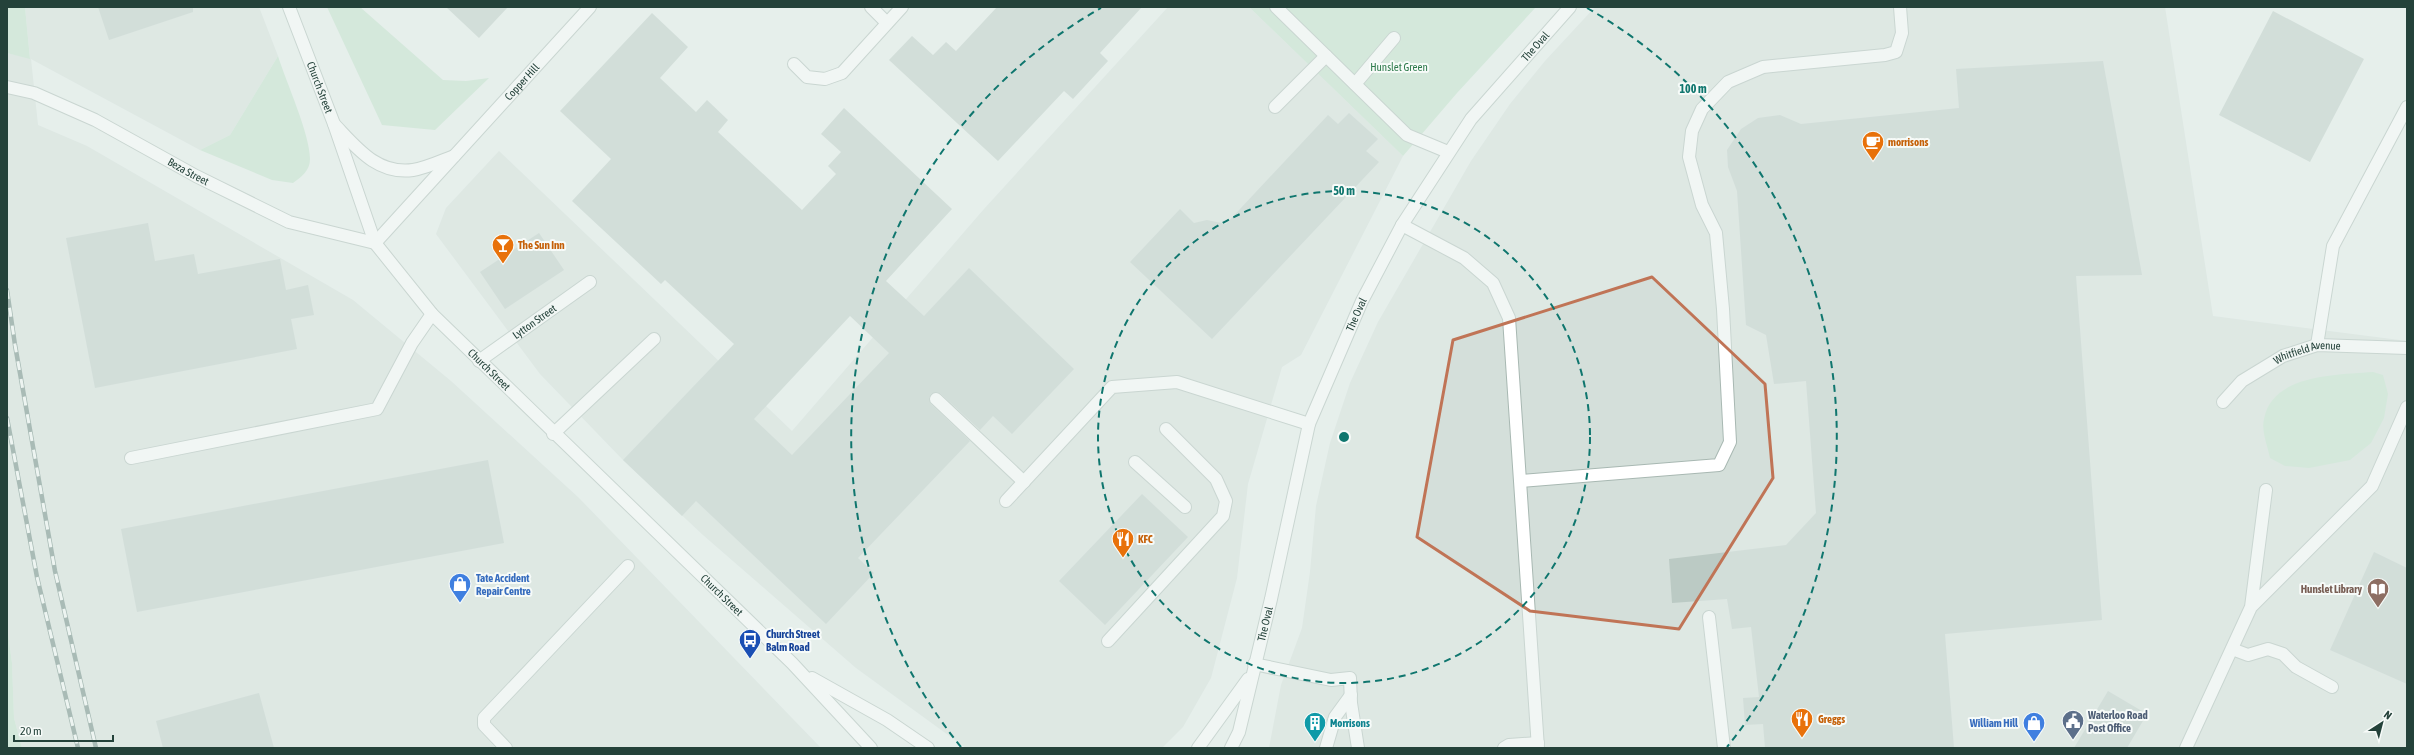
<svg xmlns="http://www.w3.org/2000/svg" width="2414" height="755" font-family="'Asap Condensed',sans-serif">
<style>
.built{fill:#d4dfda}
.green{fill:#bfe0c8}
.building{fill:#bbcac4;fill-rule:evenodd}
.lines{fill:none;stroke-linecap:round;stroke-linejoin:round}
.service-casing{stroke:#a8b8b2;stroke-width:14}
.pedestrian-casing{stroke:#a8b8b2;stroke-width:14}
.minor-casing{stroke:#a8b8b2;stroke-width:14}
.tertiary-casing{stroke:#a8b8b2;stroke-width:14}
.service{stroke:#fff;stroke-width:12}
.pedestrian{stroke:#fff;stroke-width:12}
.minor{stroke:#fff;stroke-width:12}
.tertiary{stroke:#fff;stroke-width:12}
.rail-casing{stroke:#5f7d75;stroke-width:4.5}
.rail{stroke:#f7fbf9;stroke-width:3;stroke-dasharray:9;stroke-linecap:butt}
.marked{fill:none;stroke:#c07456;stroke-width:3;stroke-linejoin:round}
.ring{fill:none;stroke:#0f766e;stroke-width:2;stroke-dasharray:7 5}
.labels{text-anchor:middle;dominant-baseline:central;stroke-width:4;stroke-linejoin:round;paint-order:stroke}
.street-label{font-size:11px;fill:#24423a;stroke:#f7fbf9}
.park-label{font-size:11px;fill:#2d7a4b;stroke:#f7fbf9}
.food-label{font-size:11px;font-weight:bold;fill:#c56008;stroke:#f7fbf9;text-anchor:start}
.shop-label{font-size:11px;font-weight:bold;fill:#366cbe;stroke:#f7fbf9;text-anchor:start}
.education-label{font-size:11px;font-weight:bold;fill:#785e54;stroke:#f7fbf9;text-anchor:end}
.transit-label{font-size:11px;font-weight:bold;fill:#164399;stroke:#f7fbf9;text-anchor:start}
.service-label{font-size:11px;font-weight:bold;fill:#4e5e75;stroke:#f7fbf9;text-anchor:start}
.culture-label{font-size:11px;font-weight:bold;fill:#0d838f;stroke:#f7fbf9;text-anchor:start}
.centre{fill:#0f766e;stroke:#f7fbf9;stroke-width:2}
.ring-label{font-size:12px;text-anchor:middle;font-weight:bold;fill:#0f766e;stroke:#f7fbf9;stroke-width:4;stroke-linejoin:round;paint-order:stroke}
</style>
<rect width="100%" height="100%" fill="#e6efeb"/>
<path class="built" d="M 25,7 L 259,7 L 278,56 L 230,135 L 200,150 L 31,59 L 38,125 L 87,146 L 353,300 L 451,381 L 579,498 L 821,748 L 22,748 L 14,718 L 12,663 L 7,626 L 7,53 L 30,58 Z
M 1168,7 L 1249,7 L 1403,156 L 1301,355 L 1282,367 L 1248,484 L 1237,578 L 1211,678 L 1183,727 L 1162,748 L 966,748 L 856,668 L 703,535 L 623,460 L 540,374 L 436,234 L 446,208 L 499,151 L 792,431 L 984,209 Z
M 1595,7 L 2165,7 L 2213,316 L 2407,341 L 2407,748 L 1269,748 L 1281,685 L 1302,628 L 1310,572 L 1316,506 L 1330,443 L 1350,383 L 1378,322 L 1471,161 L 1510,104 L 1545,61 Z"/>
<path class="green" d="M 7,7 L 25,7 L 30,59 L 7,53 Z
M 327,7 L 360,7 L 443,80 L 466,81 L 489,78 L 435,130 L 382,125 Z
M 1249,7 L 1536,7 L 1457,93 L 1403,156 Z
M 278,56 C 286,82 310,134 310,159 C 310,171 301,177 293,183 L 272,180 L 200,150 L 230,135 Z
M 2373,372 L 2383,375 L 2388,394 L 2384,418 L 2371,443 L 2350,460 L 2309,468 L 2285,466 L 2270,458 C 2268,447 2261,431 2264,419 C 2272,374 2337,375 2373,372 Z
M 7,626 L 12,663 L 14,718 L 22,748 L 7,748 Z"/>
<path class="building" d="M 98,7 L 193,7 L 193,12 L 109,40 Z
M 446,7 L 508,7 L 479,38 Z
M 997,7 L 1142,7 L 1100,53 L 1108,61 L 1073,99 L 1064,91 L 998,161 L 889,60 L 912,36 L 933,55 L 946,42 L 956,51 Z
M 2273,11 L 2364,59 L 2310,162 L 2219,115 Z
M 652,13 L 688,47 L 660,78 L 696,112 L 707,100 L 728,120 L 718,132 L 802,210 L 836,174 L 828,166 L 841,152 L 821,134 L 844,108 L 952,209 L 886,281 L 924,316 L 969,268 L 1074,369 L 1012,434 L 993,416 L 980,430 L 941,394 L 937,392 L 931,394 L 929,398 L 931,404 L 970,441 L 858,558 L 874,573 L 826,624 L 696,501 L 682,516 L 623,460 L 734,344 L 665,280 L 661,284 L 572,201 L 611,159 L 560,111 ZM 850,316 L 889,353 L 792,455 L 754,419 Z
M 2103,61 L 2142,275 L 2076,276 L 2102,620 L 1945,634 L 1954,748 L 1765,748 L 1763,724 L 1745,725 L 1743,698 L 1759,697 L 1751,627 L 1732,629 L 1727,599 L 1672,603 L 1669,559 L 1786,545 L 1816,513 L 1806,381 L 1774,384 L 1766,335 L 1746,325 L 1737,191 L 1728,167 L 1727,150 L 1741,129 L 1758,118 L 1780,115 L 1801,124 L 1959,108 L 1956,69 Z
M 1349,113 L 1378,139 L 1366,151 L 1379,162 L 1212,339 L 1130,262 L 1180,209 L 1194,223 L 1207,220 L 1226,224 L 1328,115 L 1338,124 Z
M 148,223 L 155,261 L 194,254 L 198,274 L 280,259 L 286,290 L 308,285 L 314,315 L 291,319 L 297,349 L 95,388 L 66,238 Z
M 539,233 L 564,270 L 505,309 L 480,272 Z
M 488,460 L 504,543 L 137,612 L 121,529 Z
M 1142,494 L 1188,537 L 1105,625 L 1059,581 Z
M 2374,552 L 2407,568 L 2407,684 L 2330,650 Z
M 2108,691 L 2147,714 L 2127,748 L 2074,748 Z
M 259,693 L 274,748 L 163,748 L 156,721 Z"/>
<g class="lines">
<g class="service-casing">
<g id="service">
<path d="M 871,7 L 887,23"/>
<path d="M 1276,7 L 1407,135 L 1448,152"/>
<path d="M 794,64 L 807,77 L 825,79 L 842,73 L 902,7"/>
<path d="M 1355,84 L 1394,38"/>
<path d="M 1275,107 L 1326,56"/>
<path d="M 1402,225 L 1464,258 L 1493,283 L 1509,318 L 1538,748"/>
<path d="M 2317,345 L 2333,246 L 2407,107"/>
<path id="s1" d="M 479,361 L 590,282"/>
<path d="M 936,399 L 1024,482"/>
<path d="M 553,434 L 654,339"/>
<path d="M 131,458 L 377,409 L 412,343 L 432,314"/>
<path d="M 1135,462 L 1185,507"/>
<path d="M 1522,481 L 1719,465 L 1730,442 L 1723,309 L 1716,233 L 1702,205 L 1689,157 L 1692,131 L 1702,109 L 1728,82 L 1763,67 L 1885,55 L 1896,52 L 1902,33 L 1900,7"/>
<path d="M 1006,501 L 1112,387 L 1177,382 L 1309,424"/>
<path d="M 1709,617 L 1724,748"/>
<path d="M 1108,641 L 1223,516 L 1226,501 L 1216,479 L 1166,429"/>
<path d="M 1254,664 L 1331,680 L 1350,678 L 1351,703 L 1358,748"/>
<path d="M 506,748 L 484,725 L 484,718 L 628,566"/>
<path d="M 1326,748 L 1335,717 L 1351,695"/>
<path d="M 1504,748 L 1509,745 L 1538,743"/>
</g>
</g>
<g class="pedestrian-casing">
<path id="pedestrian" d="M 2251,607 L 2372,486 L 2407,407
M 2232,649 L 2248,655 L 2268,649 L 2283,654 L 2296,667 L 2332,687
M 2186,748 L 2251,607 L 2266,490"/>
</g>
<g class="minor-casing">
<g id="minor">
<path d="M 334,124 C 356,147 377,175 413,170 C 426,168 441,161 454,156"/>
<path id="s2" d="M 375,243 L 590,7"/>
<path id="s3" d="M 2223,402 L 2242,381 L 2283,356 L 2317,345 L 2407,348"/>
</g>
</g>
<g class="tertiary-casing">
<g id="tertiary">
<path id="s4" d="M 289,7 L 334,124 L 375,243 L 432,314 L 792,663 L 871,748"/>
<path id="s5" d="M 7,87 L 34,93 L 95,120 L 196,176 L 289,222 L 375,243"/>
<path d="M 812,678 L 887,720 L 928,748"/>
<path d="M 1198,748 L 1248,679"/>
<path id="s6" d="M 1231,748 L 1239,732 L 1271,599 L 1309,424 L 1362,301 L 1402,225 L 1471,119 L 1570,7"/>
</g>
</g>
<use href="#service" class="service"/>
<use href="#pedestrian" class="pedestrian"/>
<use href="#minor" class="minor"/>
<use href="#tertiary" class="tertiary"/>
<g class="rail-casing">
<path id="rail" d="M 7,290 L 15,345 L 55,571 L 96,748
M 7,418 L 37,577 L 78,748"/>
</g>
<use href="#rail" class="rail"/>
</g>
<path d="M0 0H2414V755H0ZM 1652,277 L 1765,384 L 1773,478 L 1679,629 L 1530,611 L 1417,537 L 1453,340 Z" fill="#e6efeb" fill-opacity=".55" fill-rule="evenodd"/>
<path class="marked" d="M 1652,277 L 1765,384 L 1773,478 L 1679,629 L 1530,611 L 1417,537 L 1453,340 Z"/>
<g class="ring">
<circle cx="1344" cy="437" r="246"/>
<path d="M961 747A493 493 0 0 1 1101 8M1587 8A493 493 0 0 1 1727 747"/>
</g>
<defs>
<g id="cafe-pin" transform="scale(1.15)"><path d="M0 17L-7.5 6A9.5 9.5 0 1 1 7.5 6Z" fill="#e8710a" stroke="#f7fbf9"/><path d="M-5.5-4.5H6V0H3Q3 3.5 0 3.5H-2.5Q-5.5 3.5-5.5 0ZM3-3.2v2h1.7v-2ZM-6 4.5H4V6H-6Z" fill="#fff"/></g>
<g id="bar-pin" transform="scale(1.15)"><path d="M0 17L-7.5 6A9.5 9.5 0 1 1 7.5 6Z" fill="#e8710a" stroke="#f7fbf9"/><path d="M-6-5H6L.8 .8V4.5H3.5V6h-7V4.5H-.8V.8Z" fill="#fff"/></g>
<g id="restaurant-pin" transform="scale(1.15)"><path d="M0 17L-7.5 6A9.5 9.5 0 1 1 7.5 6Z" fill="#e8710a" stroke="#f7fbf9"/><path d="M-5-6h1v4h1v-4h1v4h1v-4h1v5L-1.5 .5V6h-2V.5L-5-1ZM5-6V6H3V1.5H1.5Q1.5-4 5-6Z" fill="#fff"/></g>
<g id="shop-pin" transform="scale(1.15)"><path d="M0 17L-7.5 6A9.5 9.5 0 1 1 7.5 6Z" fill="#3f7fe0" stroke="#f7fbf9"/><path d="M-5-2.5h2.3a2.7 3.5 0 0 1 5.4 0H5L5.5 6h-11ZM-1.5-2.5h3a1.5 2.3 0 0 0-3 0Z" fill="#fff"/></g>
<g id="library-pin" transform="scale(1.15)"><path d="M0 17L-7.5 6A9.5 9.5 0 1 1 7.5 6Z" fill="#8d6e63" stroke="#f7fbf9"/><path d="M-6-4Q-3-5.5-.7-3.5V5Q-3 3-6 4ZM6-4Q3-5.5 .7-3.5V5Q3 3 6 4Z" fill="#fff"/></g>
<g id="bus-pin" transform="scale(1.15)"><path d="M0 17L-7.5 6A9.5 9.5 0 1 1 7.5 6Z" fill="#1a4fb4" stroke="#f7fbf9"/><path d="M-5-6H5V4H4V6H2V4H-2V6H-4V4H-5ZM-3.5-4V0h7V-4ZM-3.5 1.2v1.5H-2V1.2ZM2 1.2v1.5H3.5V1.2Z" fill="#fff"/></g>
<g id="civic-pin" transform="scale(1.15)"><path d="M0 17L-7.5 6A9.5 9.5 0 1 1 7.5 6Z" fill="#5c6f8a" stroke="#f7fbf9"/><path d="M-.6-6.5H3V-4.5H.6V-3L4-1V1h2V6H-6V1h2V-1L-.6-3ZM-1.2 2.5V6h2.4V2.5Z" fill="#fff"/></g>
<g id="building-pin" transform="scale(1.15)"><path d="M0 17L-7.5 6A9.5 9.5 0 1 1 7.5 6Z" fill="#0f9aa8" stroke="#f7fbf9"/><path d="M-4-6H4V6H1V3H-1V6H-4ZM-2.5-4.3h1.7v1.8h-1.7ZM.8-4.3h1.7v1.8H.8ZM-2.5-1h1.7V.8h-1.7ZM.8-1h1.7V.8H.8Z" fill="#fff"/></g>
</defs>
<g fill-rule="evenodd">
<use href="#cafe-pin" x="1873" y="142"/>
<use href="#bar-pin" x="503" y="245"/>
<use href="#restaurant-pin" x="1123" y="539"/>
<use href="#shop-pin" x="460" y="584"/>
<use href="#library-pin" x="2378" y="589"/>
<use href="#bus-pin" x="750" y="640"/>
<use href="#restaurant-pin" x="1802" y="719"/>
<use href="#civic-pin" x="2073" y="721"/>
<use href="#building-pin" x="1315" y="723"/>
<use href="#shop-pin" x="2034" y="723"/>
</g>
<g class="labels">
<g class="street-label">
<text stroke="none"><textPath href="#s6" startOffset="777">The Oval</textPath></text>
<text stroke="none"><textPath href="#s2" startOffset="218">Copper Hill</textPath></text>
<text stroke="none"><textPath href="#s4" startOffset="86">Church Street</textPath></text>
<text stroke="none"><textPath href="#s5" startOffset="201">Beza Street</textPath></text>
<text stroke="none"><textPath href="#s6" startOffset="453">The Oval</textPath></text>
<text stroke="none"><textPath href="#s1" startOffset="68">Lytton Street</textPath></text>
<text stroke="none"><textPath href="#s3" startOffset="101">Whitfield Avenue</textPath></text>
<text stroke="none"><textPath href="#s4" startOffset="422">Church Street</textPath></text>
<text stroke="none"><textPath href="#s4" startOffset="746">Church Street</textPath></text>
<text stroke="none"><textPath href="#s6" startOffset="129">The Oval</textPath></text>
</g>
<g class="park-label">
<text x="1399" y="67">Hunslet Green</text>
</g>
<g class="food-label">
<text x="1888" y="142">morrisons</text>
<text x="518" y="245">The Sun Inn</text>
<text x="1138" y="539">KFC</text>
<text x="1818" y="719">Greggs</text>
</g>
<g class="shop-label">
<text x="476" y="578">Tate Accident<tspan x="476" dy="13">Repair Centre</tspan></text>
<text x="2018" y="723" text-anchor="end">William Hill</text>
</g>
<g class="education-label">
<text x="2362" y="589">Hunslet Library</text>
</g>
<g class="transit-label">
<text x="766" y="634">Church Street<tspan x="766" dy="13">Balm Road</tspan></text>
</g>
<g class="service-label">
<text x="2088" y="715">Waterloo Road<tspan x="2088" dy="13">Post Office</tspan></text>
</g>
<g class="culture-label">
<text x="1330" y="723">Morrisons</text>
</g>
</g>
<circle cx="1344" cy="437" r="6" class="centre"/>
<g class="ring-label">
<text x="1693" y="93">100 m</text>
<text x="1344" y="195">50 m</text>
</g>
<rect width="2414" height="755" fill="none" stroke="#24423a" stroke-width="16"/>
<g transform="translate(2382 723) rotate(36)" stroke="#f7fbf9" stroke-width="3" paint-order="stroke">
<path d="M0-3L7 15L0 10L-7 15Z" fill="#24423a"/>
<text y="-6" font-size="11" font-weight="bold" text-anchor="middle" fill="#24423a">N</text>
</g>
<path d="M14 735v6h99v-6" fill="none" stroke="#24423a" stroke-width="2"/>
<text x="20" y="735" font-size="12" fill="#24423a" stroke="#f7fbf9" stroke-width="3" paint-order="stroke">20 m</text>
</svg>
